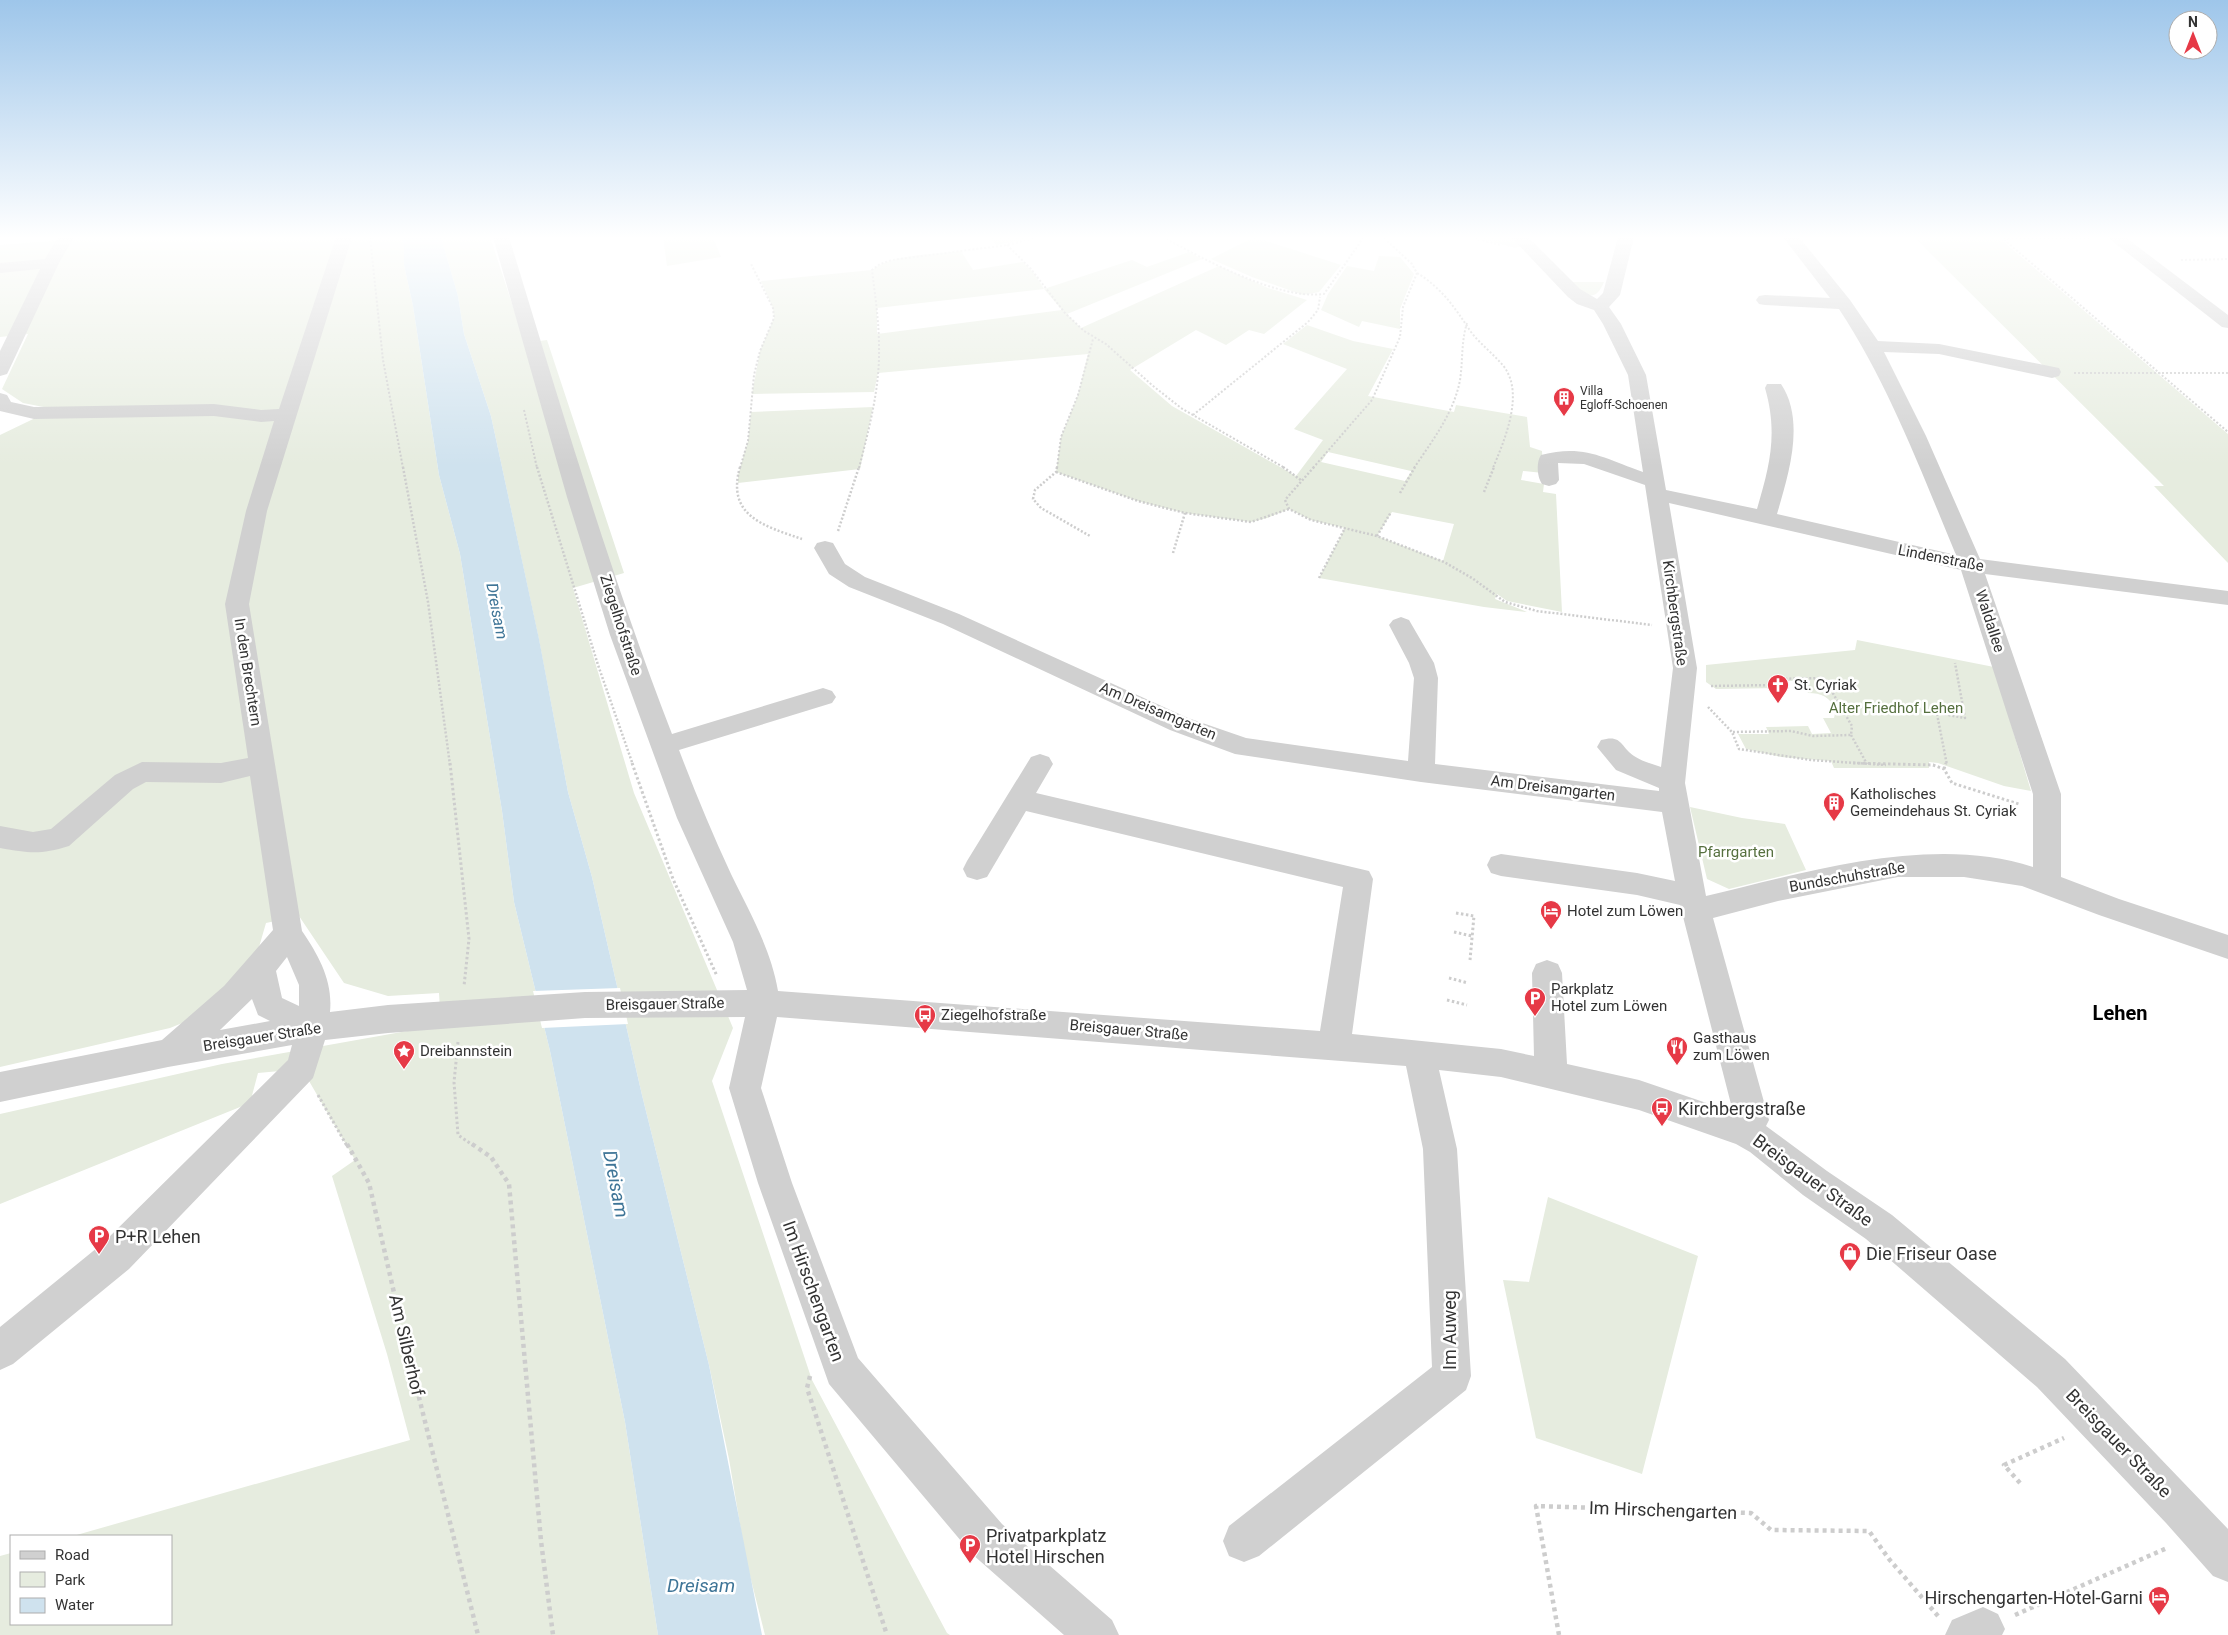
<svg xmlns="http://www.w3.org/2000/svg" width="2228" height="1635" font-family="Roboto,sans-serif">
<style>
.green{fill:#e6ecdf;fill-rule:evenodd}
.water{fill:#cfe2ee}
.pier{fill:#fff}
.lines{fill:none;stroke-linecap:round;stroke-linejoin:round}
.path-far3{stroke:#cdcdcd;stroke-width:2;stroke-dasharray:2 2;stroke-linecap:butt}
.path-far2{stroke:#cdcdcd;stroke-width:2.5;stroke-dasharray:2 2;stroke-linecap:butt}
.path-far1{stroke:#cdcdcd;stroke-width:3;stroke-dasharray:2.5 2.5;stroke-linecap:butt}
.path{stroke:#cdcdcd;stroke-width:4.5;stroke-dasharray:4 4;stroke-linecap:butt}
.minor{fill:#d0d0d0;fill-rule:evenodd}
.labels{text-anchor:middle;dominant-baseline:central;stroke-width:5;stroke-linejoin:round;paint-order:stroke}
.far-poi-label{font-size:12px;fill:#333;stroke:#fff;text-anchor:start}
.street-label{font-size:15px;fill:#333;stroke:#fff}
.poi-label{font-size:15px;fill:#333;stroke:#fff;text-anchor:start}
.park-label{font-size:15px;fill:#56703f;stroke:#fff}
.water-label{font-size:16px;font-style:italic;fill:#3f7597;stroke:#fff}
.near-poi-label{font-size:18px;fill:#333;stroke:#fff;text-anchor:start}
.near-street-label{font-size:18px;fill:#333;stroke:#fff}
.near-water-label{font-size:19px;font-style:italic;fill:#3f7597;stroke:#fff}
.district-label{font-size:20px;font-weight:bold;fill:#000;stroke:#fff}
</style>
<rect width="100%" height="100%" fill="#fff"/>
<path class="green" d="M 74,237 L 401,237 L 404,244 L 404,265 L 413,306 L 439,475 L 460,554 L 502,811 L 514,902 L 550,1051 L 625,1422 L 658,1635 L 0,1635 L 0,1556 L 11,1553 L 11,1624 L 171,1624 L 171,1536 L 73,1536 L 410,1440 L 387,1354 L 332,1176 L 355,1160 L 302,1069 L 258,1073 L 250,1103 L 0,1204 L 0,1114 L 222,1064 L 441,1025 L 439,993 L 388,996 L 344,983 L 299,916 L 266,923 L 257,954 L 202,1015 L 170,1028 L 0,1067 L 0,435 L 54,409 L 23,403 L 2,389 L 28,334 L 0,337 L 0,245 L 73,239 Z
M 441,237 L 490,237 L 525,343 L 547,340 L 624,573 L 573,588 L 634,793 L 733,1028 L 712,1081 L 812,1380 L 947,1633 L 950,1635 L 765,1635 L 746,1560 L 729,1459 L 709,1365 L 642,1095 L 592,877 L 568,792 L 539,640 L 491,416 L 464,334 L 458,296 Z
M 663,237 L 713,237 L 721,257 L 667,266 Z
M 989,237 L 1039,237 L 996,245 Z
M 1254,237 L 1341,265 L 1319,292 L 1303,295 L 1252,277 L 1211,259 Z
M 1475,237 L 1513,237 L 1521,246 L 1515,248 Z
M 1914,237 L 1998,237 L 2228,434 L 2228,563 L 2154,486 L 2164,486 Z
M 961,251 L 973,270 L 1023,262 L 1034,273 L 1044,289 L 1132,260 L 1147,267 L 1189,252 L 1202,259 L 1067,314 L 1081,328 L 1219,266 L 1268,288 L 1307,300 L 1264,334 L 1249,330 L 1226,345 L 1196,330 L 1130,370 L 1172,406 L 1296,476 L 1323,440 L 1294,429 L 1347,369 L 1283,344 L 1307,325 L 1353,341 L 1393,349 L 1368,396 L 1454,412 L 1456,405 L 1527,417 L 1530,447 L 1542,451 L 1543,473 L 1523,471 L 1521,480 L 1544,484 L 1543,492 L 1556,494 L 1562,612 L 1507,601 L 1497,594 L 1495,599 L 1527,612 L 1484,607 L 1319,578 L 1345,528 L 1311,520 L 1289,509 L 1267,518 L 1251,522 L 1185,513 L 1138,501 L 1056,472 L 1061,437 L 1078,395 L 1088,354 L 878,373 L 874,392 L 752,394 L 760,351 L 774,318 L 773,308 L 761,281 L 872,270 C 895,253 933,255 961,251 ZM 1044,289 L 1062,310 L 877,334 L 877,308 ZM 1328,452 L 1411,471 L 1411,472 L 1405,481 L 1321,462 ZM 1392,512 L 1454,524 L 1443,561 L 1377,536 Z
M 1379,256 L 1400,257 L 1414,274 L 1400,309 L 1400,329 L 1362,321 L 1359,327 L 1321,310 L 1328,294 L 1347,266 L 1374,271 Z
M 1569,282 L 1604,282 C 1594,306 1583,293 1569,282 Z
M 873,407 L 860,469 L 738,483 L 738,475 L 748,441 L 751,412 Z
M 1857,640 L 1994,667 L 2031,791 L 2004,786 L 1938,763 L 1929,762 L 1929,768 L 1834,768 L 1831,761 L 1781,757 L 1746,749 L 1738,734 L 1769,734 L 1766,727 L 1808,726 L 1812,734 L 1831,733 L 1823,718 L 1834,718 L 1836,709 C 1829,697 1822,693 1808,693 L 1801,681 L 1781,681 L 1784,688 L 1716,689 L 1706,682 L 1706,665 L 1855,650 Z
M 1690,807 L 1742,818 L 1785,824 L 1806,870 L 1729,889 L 1707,879 Z
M 1548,1197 L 1698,1256 L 1642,1474 L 1536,1438 L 1503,1280 L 1529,1282 Z"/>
<path class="water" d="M 401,237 L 441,237 L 458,296 L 464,334 L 491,416 L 539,639 L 568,792 L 592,877 L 642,1095 L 709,1365 L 762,1635 L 658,1635 L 625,1422 L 550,1051 L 514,902 L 502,811 L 460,554 L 439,475 L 413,306 L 404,265 L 404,244 Z"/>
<path class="pier" d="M 620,988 L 628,1024 L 542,1028 L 533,991 Z"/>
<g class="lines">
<path class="path-far3" d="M 370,237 L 383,360 L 403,468
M 1163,237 C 1203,259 1278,300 1324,294 L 1364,237
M 1471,237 L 1500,245
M 2001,237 L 2228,432
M 2003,239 L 2092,238
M 1007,245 L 1031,269 L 1065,313 L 1084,331 L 1106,344 L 1152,385 L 1181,408 L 1285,468
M 2181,260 L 2228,259
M 1417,273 C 1442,288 1455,308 1471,332 C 1481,345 1495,355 1505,368 C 1524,396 1504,441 1493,468
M 2074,373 L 2228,373
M 524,410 L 537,468
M 1193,415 L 1308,322 L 1318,310 L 1320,297
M 740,468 L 748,441 L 754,375 L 760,351 L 774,318 L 773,308 L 751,264
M 859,468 C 869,429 880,388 879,347 C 879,321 875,295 872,270 L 880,264 L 892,260 L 1007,245 L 1039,237
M 1057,468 L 1061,437 L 1078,395 L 1093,339
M 1313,468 L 1372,400 L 1400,337 L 1403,307 L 1417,273 L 1412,264 L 1383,237
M 1414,468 C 1432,441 1454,413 1460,380 C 1463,361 1461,342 1467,323"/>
<path class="path-far2" d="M 403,467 L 428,602 L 450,765
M 537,467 L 598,665 L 633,765
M 740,467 C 726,516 764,526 802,539
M 1057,467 L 1056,472 L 1035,490 L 1033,499 L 1041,508 L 1090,536
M 1283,467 L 1302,481
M 1314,467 L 1285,500 L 1289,509 L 1311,520 L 1377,536 L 1444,562 L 1472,578 L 1505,602 L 1537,611 L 1652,625
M 1056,472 L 1138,501 L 1185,513 L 1251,522 L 1289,509
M 1484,492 L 1494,467
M 1400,493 L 1415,467
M 838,531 L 859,467
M 1377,536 L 1391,512
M 1173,553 L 1185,513
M 1319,578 L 1345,528
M 1711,686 L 1774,685 L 1771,679 L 1824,678 L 1852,726 L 1851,735 L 1813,736 L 1791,731 L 1732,732
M 1841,706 L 1919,710 L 1965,718 L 1955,663
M 1708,707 L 1732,732 L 1739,749 L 1811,760 L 1886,765
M 1937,714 L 1947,765
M 1851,735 L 1867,764"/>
<path class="path-far1" d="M 450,763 L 469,939 L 464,986
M 632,763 L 673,879 L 717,976
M 1853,763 L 1933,765 L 1944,769 L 1952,783 L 2019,804
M 1944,769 L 1946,763
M 1456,913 L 1474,916 L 1470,960
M 1454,932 L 1472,936
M 1449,978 L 1468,983
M 1447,1000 L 1467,1005
M 458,1042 L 454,1082 L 458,1135 L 474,1146
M 318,1095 L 347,1146"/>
<path class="path" d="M 347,1144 L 369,1183 L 405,1341 L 478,1635
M 472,1144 L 491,1157 L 509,1184 L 541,1541 L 553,1635
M 810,1376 L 807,1388 L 887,1635
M 2020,1483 L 2004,1465 L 2064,1438
M 2015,1615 L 2167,1548
M 1559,1635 L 1536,1506 L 1751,1513 L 1771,1530 L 1869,1531 L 1889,1559 L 1938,1616"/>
<path class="minor" d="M 58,237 L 74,237 L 59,263 L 9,370 L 7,374 L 0,376 L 0,351 L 40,269 L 0,273 L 0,263 L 45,259 Z
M 336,237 L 352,237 L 267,511 L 249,604 L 302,931 C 319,956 333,981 330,1012 L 388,1005 L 585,992 L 747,990 L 733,942 L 677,818 L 610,635 L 567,497 L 493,237 L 509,237 C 560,404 609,571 672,734 L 823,688 L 832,691 L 836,697 L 832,703 L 679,750 C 695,792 712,833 731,874 C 749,911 771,949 778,991 L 1320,1031 L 1343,887 L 1026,811 L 987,877 L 977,880 L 967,877 L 963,869 L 967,861 L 1031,757 L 1040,754 L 1049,757 L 1053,764 L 1036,793 L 1369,871 L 1373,879 L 1352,1034 L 1501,1049 L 1534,1056 L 1532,973 L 1536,964 L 1547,960 L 1558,964 L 1562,973 L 1567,1064 L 1639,1080 L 1733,1112 L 1680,905 L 1637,895 L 1501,876 L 1491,873 L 1487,865 L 1491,857 L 1501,854 L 1637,873 L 1675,881 L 1662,812 L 1421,782 L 1235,754 L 1170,730 L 943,624 L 849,587 L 829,574 L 814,548 L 817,543 L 825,541 L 833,543 L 845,564 L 865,577 L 959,614 L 1188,718 L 1246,738 L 1408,761 L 1414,678 L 1409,663 L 1389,625 L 1393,620 L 1401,617 L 1409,620 L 1434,663 L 1438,678 L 1435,764 L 1659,791 L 1659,788 L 1616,770 L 1597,747 L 1601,740 C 1622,734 1620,746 1634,756 C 1641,761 1652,764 1661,767 L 1673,668 L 1645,485 L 1584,464 L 1558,463 L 1559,480 L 1556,484 L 1549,486 L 1542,484 C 1537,477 1536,462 1541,455 C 1584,444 1603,458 1643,472 L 1628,375 L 1603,324 L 1594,310 L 1577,304 L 1568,297 L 1511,237 L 1528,237 L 1580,289 L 1597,299 L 1603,293 L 1618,237 L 1634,237 L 1620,295 L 1609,307 L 1621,324 L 1646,375 L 1666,490 L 1757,509 C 1770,465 1778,433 1765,388 L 1767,384 L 1781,384 C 1806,421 1788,476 1777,514 L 1956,555 C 1921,471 1889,385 1839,309 L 1765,305 L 1759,304 L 1756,300 L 1759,296 L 1765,295 L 1830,298 L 1783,237 L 1799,237 L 1850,300 L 1878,341 L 1939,344 L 2059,368 L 2061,372 L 2059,376 L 2052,378 L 1939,354 L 1884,352 L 1926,436 L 1980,559 L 2228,591 L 2228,605 L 1985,574 L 2061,794 L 2061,877 L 2119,899 L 2228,935 L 2228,959 L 2099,915 L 2022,886 L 1964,877 L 1898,877 L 1778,901 L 1713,918 L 1769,1120 L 1766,1126 L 1827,1171 L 1892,1215 L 2065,1359 L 2228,1529 L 2228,1582 L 2213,1576 L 2166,1523 L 2037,1387 L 1866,1239 L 1803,1195 L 1750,1152 L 1736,1144 L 1639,1110 L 1501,1077 L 1439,1070 L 1457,1149 L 1471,1376 L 1466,1390 L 1259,1556 L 1244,1562 L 1229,1556 L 1223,1541 L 1229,1526 L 1432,1367 L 1423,1149 L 1406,1066 L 777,1017 L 761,1088 L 792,1183 L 858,1358 L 1002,1524 L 1112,1620 L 1119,1635 L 1064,1635 L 972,1554 L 829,1384 L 758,1183 L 729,1088 L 745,1017 L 585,1018 L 388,1033 L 325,1040 L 313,1078 L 129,1269 L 13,1364 L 0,1370 L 0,1327 L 103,1243 L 288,1060 L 292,1045 L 168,1067 L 0,1102 L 0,1072 L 162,1040 L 224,986 L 273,930 L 250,776 L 221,783 L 146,782 L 133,789 L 69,846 C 40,855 29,853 0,848 L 0,826 L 33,832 L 51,829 L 115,775 L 142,762 L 221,763 L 248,758 L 225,604 L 246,511 L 274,421 L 261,422 L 214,416 L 34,419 L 0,411 L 0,393 L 7,395 L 11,402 L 34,407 L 214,404 L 261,410 L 279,409 ZM 1669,503 L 1961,570 L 2033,794 L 2033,867 C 1932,834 1807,872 1706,896 L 1685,783 L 1697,668 ZM 287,957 L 299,985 L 299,1006 L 282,998 L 276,971 ZM 252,999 L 258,1015 L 270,1021 L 220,1030 Z
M 2107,237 L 2125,237 L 2228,315 L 2228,328 L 2222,327 Z
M 1983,1607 L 1998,1614 L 2005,1629 L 2002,1635 L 1945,1635 L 1952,1620 Z"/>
</g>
<linearGradient id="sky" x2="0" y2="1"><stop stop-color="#9ec6ea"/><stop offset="0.51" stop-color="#fff"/><stop offset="1" stop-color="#fff" stop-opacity="0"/></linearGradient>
<rect width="2228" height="466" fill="url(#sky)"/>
<defs>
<g id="building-pin" transform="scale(1.125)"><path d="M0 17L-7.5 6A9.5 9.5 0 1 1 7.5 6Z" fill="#e63946" stroke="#fff"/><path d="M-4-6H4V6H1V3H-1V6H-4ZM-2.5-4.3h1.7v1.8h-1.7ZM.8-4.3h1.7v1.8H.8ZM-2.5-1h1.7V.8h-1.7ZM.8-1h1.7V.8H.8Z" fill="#fff"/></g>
<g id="church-pin" transform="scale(1.125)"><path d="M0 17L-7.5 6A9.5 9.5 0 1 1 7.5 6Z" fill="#e63946" stroke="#fff"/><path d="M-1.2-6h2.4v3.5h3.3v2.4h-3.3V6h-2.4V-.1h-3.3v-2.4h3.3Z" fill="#fff"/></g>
<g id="hotel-pin" transform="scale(1.125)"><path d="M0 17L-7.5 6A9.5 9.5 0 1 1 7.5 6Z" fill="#e63946" stroke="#fff"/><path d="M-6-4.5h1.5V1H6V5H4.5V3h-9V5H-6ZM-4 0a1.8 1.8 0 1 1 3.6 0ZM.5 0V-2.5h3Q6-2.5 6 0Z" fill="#fff"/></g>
<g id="parking-pin" transform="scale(1.125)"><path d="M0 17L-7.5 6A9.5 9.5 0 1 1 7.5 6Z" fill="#e63946" stroke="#fff"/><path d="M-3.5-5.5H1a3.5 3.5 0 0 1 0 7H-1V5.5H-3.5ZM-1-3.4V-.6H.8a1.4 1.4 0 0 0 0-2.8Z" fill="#fff"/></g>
<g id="bus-pin" transform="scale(1.125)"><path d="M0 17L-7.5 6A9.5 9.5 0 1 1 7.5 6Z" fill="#e63946" stroke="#fff"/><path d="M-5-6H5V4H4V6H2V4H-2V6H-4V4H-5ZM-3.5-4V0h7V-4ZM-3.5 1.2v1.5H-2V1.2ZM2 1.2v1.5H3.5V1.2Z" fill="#fff"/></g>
<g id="restaurant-pin" transform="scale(1.125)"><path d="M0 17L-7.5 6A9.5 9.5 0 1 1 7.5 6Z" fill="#e63946" stroke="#fff"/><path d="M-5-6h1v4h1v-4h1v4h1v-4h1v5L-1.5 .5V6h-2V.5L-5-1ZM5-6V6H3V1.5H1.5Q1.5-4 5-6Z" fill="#fff"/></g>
<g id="sight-pin" transform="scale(1.125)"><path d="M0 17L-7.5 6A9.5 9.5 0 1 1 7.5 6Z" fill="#e63946" stroke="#fff"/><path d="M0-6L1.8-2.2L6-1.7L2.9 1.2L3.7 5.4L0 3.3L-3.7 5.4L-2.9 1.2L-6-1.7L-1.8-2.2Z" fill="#fff"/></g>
<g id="shop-pin" transform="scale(1.125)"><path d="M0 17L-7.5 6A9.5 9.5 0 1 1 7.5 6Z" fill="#e63946" stroke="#fff"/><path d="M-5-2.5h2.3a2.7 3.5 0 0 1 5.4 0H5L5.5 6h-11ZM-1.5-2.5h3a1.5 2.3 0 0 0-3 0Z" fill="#fff"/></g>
</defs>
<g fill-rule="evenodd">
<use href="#building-pin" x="1564" y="398"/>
<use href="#church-pin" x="1778" y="685"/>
<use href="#building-pin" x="1834" y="803"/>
<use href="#hotel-pin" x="1551" y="911"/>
<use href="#parking-pin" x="1535" y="998"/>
<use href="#bus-pin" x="925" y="1015"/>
<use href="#restaurant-pin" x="1677" y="1047"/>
<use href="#sight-pin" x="404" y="1051"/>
<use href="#bus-pin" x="1662" y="1108"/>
<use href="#parking-pin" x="99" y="1236"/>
<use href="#shop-pin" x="1850" y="1253"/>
<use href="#parking-pin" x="970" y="1545"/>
<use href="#hotel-pin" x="2159" y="1597"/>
</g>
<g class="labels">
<g class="far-poi-label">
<text x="1580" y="391">Villa<tspan x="1580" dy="14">Egloff-Schoenen</tspan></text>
</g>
<g class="street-label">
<text transform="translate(1941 558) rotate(11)">Lindenstraße</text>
<text transform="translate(1675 613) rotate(82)">Kirchbergstraße</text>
<text transform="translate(1990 621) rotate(72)">Waldallee</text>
<text transform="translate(621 625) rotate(72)">Ziegelhofstraße</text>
<text transform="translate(248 672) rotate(81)">In den Brechtern</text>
<text transform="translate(1158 711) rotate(23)">Am Dreisamgarten</text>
<text transform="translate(1553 788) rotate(7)">Am Dreisamgarten</text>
<text transform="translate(1847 877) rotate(-10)">Bundschuhstraße</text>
<text transform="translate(665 1004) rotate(-1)">Breisgauer Straße</text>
<text transform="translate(1129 1030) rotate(5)">Breisgauer Straße</text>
<text transform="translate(262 1037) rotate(-9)">Breisgauer Straße</text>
</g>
<g class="poi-label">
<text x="1794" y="685">St. Cyriak</text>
<text x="1850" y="794">Katholisches<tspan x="1850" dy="17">Gemeindehaus St. Cyriak</tspan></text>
<text x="1567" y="911">Hotel zum Löwen</text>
<text x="1551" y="989">Parkplatz<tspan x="1551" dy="17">Hotel zum Löwen</tspan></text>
<text x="941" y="1015">Ziegelhofstraße</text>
<text x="1693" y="1038">Gasthaus<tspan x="1693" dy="17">zum Löwen</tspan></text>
<text x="420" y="1051">Dreibannstein</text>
</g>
<g class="park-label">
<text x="1896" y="708">Alter Friedhof Lehen</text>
<text x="1736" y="852">Pfarrgarten</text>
</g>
<g class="water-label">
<text transform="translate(497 611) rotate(79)">Dreisam</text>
</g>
<g class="near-poi-label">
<text x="1678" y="1108">Kirchbergstraße</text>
<text x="115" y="1236">P+R Lehen</text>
<text x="1866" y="1253">Die Friseur Oase</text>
<text x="986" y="1535">Privatparkplatz<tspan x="986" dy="21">Hotel Hirschen</tspan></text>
<text x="2143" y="1597" text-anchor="end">Hirschengarten-Hotel-Garni</text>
</g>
<g class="near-street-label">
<text transform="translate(1813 1180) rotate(36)">Breisgauer Straße</text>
<text transform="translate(814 1291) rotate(70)">Im Hirschengarten</text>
<text transform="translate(1449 1330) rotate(-90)">Im Auweg</text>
<text transform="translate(407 1345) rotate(77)">Am Silberhof</text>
<text transform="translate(2119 1443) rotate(46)">Breisgauer Straße</text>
<text transform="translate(1663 1510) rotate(2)">Im Hirschengarten</text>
</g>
<g class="near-water-label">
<text transform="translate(616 1184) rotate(79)">Dreisam</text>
<text x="701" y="1585">Dreisam</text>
</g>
<g class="district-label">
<text x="2120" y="1013">Lehen</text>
</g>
</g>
<rect x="10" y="1535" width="162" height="90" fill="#ffffff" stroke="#adadad"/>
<rect x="20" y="1551" width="25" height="8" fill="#d0d0d0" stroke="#adadad"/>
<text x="55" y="1560" font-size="15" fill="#333333">Road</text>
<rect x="20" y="1572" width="25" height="15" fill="#e6ecdf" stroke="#adadad"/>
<text x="55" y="1585" font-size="15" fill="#333333">Park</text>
<rect x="20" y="1598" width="25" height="15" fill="#cfe2ee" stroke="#adadad"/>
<text x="55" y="1610" font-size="15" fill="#333333">Water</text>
<g transform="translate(2193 35)"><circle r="24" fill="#ffffff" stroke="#adadad"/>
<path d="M0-4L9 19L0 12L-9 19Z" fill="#e63946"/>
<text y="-8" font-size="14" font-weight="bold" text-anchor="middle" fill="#333333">N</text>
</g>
</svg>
